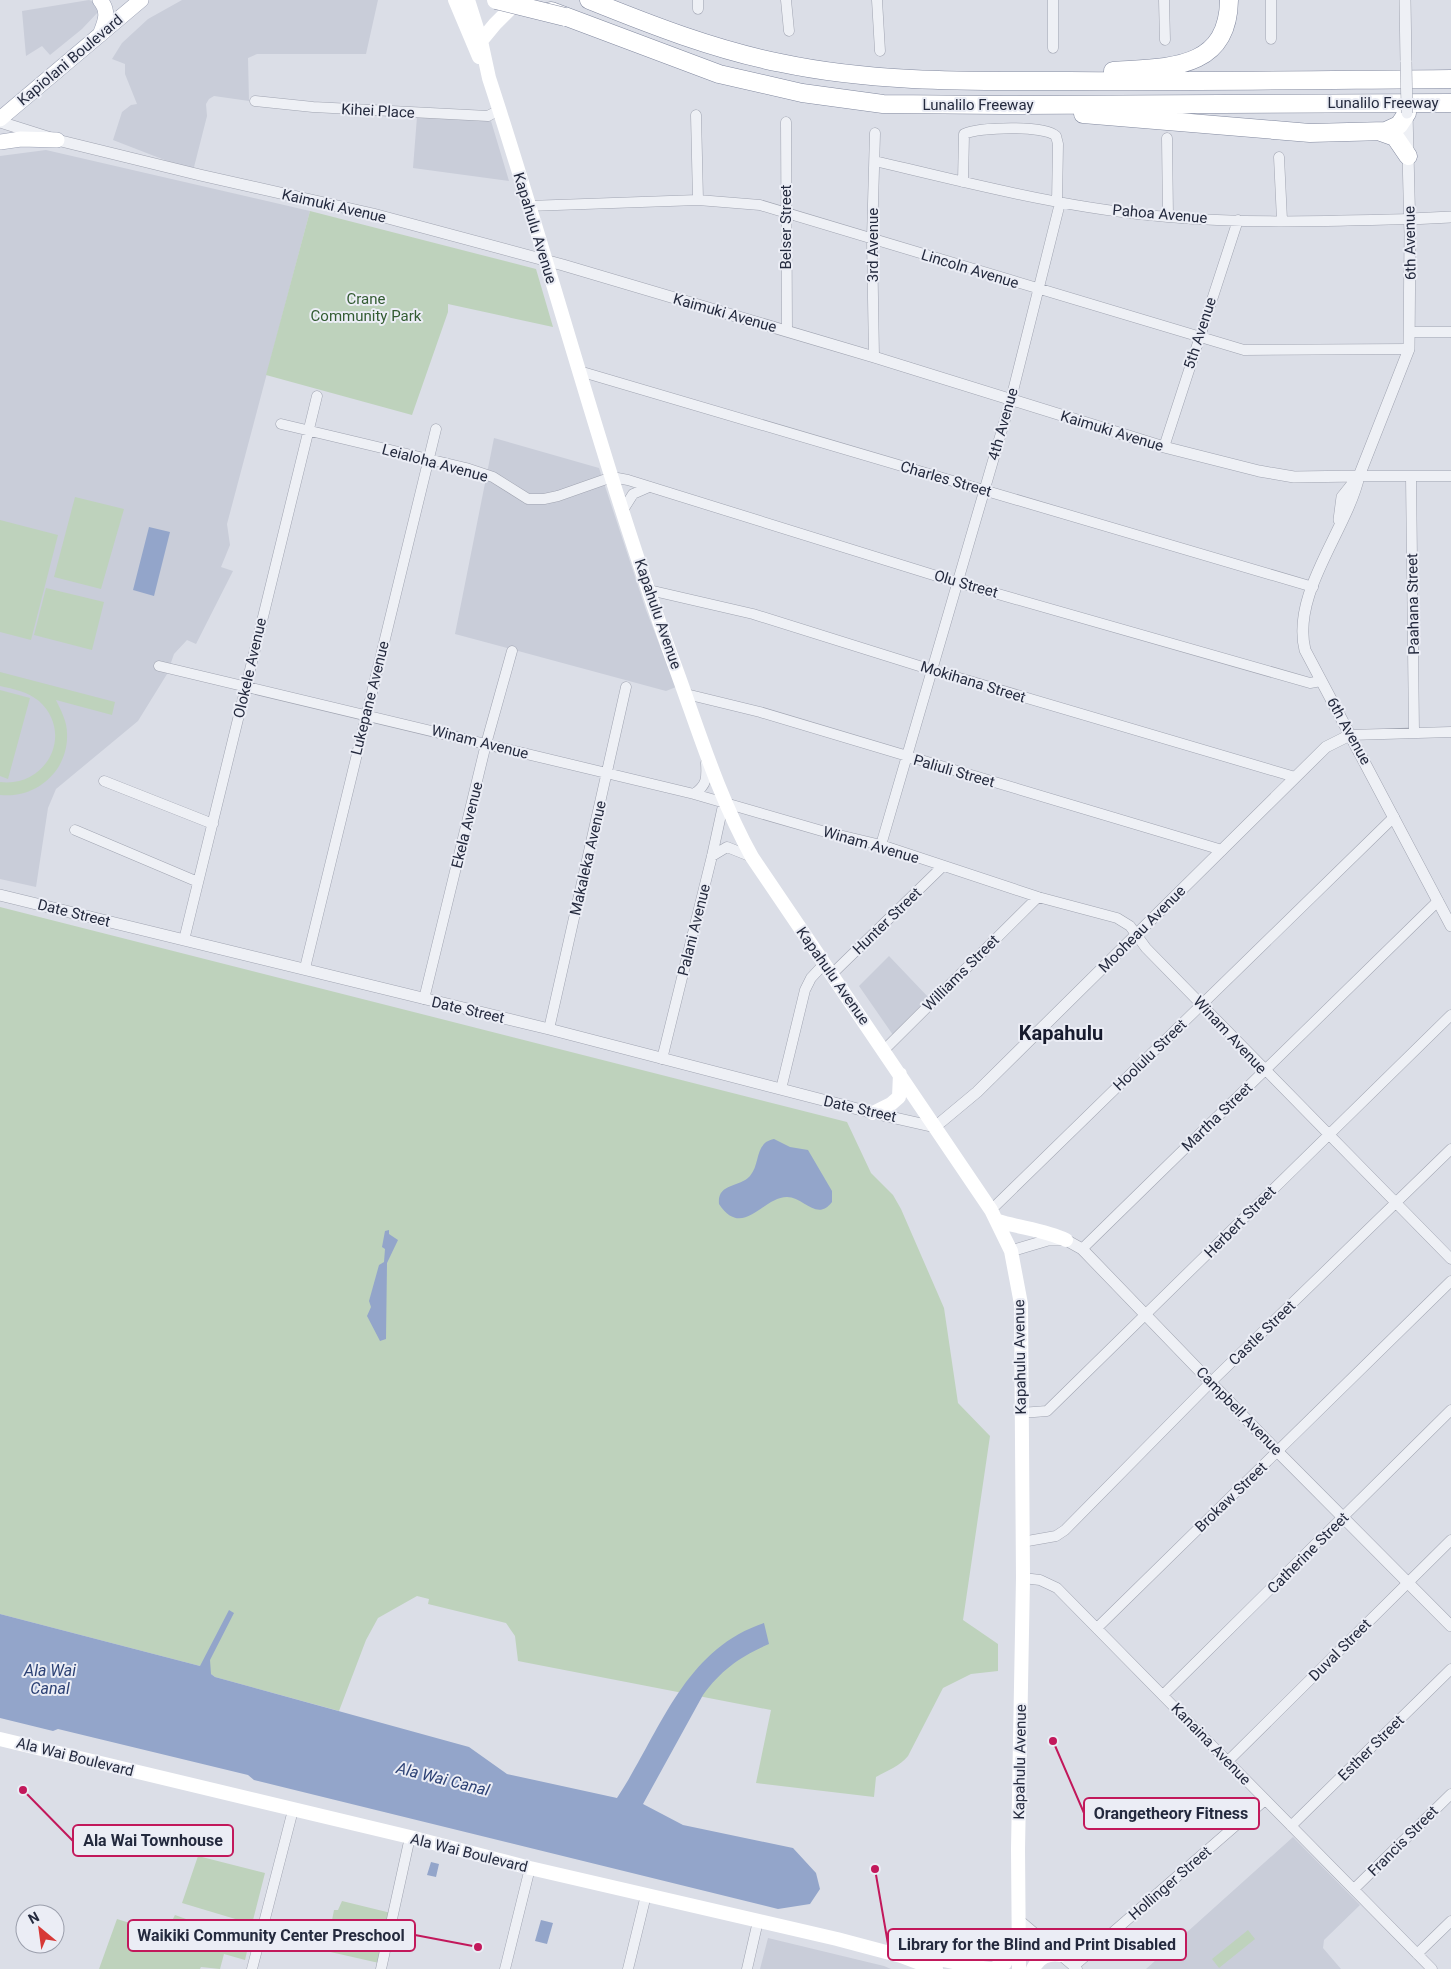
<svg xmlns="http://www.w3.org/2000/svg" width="1451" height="1969" font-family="Roboto,sans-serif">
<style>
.built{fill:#c9cdd9}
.green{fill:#bed2bc}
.water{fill:#93a5ca}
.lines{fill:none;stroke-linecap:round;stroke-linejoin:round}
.minor-casing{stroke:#a0a4b1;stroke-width:11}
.tertiary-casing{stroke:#a0a4b1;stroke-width:12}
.primary-casing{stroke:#9aa0b3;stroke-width:16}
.motorway-casing{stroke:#82899f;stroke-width:19}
.minor{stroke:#eef0f5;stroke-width:10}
.tertiary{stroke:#eef0f5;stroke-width:11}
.secondary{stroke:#fff;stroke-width:14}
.primary{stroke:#fff;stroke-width:15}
.motorway{stroke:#fff;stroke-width:18}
.tertiary-bridge-casing{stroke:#a0a4b1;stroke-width:12;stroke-linecap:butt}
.motorway-bridge-casing{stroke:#82899f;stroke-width:19;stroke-linecap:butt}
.tertiary-bridge{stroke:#eef0f5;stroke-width:11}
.motorway-bridge{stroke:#fff;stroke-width:18}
.labels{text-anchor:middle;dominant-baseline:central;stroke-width:4;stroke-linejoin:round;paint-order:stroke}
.street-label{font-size:15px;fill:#242a3e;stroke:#ebedf5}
.park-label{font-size:15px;fill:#325b31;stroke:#ebedf5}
.water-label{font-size:16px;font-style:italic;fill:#2c4174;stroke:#ebedf5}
.district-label{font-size:20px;font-weight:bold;fill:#171b2e;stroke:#ebedf5}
.leader{fill:none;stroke:#c2185b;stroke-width:2}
.callout-dot{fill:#c2185b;stroke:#ebedf5;stroke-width:2}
.callout{fill:#ebedf5;stroke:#c2185b;stroke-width:2}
.callout-label{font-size:16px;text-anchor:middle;font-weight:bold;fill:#242a3e}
</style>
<rect width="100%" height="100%" fill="#dbdee7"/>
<path class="built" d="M 89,0 L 95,2 L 99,11 L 82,29 L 50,55 L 42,46 L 26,56 L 22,11 Z
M 182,0 L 378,0 L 366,54 L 257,54 L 248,58 L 249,101 L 214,96 L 209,99 L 206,104 L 207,116 L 193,171 L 113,140 L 122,112 L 131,105 L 137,104 L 125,74 L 125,64 L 112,59 L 122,43 L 148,19 Z
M 417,117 L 491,121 L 509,181 L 413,168 Z
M 46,150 L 310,211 L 227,524 L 230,545 L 221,567 L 233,571 L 196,644 L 187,640 L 174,654 L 167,674 L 138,721 L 56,789 L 48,808 L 36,887 L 0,879 L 0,156 Z
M 494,438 L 599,468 L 646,610 L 676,687 L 666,691 L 455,634 Z
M 889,956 L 929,998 L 893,1035 L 859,986 Z
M 1293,1837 L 1360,1905 L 1324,1940 L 1323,1948 L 1341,1969 L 1146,1969 Z
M 768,1938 L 884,1966 L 891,1969 L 760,1969 Z"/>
<path class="green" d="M 310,211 L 536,269 L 553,327 L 448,304 L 448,312 L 412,415 L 266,375 Z
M 75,497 L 124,509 L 101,589 L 54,577 Z
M 0,520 L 58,535 L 31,640 L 0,632 Z
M 46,588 L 104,602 L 92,650 L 34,635 Z
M 0,672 L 115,702 L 112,715 L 56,700 C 61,711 67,721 67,733 C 69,770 37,799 0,795 L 0,782 C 46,788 75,734 39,701 C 28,692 14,689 0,686 Z
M 0,690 L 30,698 L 8,779 L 0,776 Z
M 0,907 L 847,1122 L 871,1173 L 893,1195 L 901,1209 L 944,1308 L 958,1403 L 990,1436 L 963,1620 L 998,1644 L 998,1671 L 971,1674 L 943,1688 L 908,1756 C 900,1766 888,1770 876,1777 L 874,1797 L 756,1783 L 771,1710 L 518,1661 L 515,1636 L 506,1623 L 428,1604 L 429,1599 L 417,1596 L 378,1618 L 366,1640 L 339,1711 L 215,1677 L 200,1666 L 0,1614 Z
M 198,1856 L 265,1873 L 252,1924 L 182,1903 Z
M 342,1901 L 391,1913 L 379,1963 L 326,1951 L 334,1910 L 338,1910 Z
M 175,1915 L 247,1941 L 249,1943 L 245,1960 L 224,1954 L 220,1969 L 201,1967 L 200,1969 L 99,1969 L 117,1919 L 165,1934 Z
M 1248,1930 L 1255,1939 L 1219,1968 L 1212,1959 Z"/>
<path class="water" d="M 149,527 L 170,532 L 154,596 L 133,590 Z
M 774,1139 L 790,1147 L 808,1150 L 832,1191 L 832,1202 C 817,1222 804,1197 787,1197 C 762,1197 743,1240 719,1204 C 717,1183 739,1188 750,1176 C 761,1163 754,1143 774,1139 Z
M 389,1230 L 389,1234 L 398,1240 L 387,1263 L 386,1339 L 380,1341 L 367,1316 L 371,1307 L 369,1301 L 379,1265 L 384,1262 L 385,1249 L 382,1247 L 385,1231 Z
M 229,1610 L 234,1613 L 210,1660 L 211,1674 L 215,1677 L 469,1747 L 507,1774 L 617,1798 C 660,1733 683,1650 764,1623 L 769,1644 C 741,1656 721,1670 703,1695 L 643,1804 L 683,1825 L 793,1848 L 816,1873 L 820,1889 L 810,1904 L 778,1909 L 254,1780 L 248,1775 L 58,1729 L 53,1731 L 0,1718 L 0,1614 L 200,1666 Z
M 431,1862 L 439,1864 L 436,1877 L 427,1875 Z
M 541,1920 L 553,1923 L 547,1944 L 535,1941 Z"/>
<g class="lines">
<g class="minor-casing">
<path id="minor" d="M 698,0 L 698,9
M 786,0 L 789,31
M 877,0 L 880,51
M 1053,0 L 1053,48
M 1164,0 L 1165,40
M 1271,39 L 1271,0
M 255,101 L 313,107 L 488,116 L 499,110
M 696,115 L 698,200
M 786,122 L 787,331
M 1167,138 L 1168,217
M 1279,157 L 1282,220
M 875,161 C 972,184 1068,209 1168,217 C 1248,224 1330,221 1410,219
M 963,182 L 964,134 C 979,127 1044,125 1056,136 L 1058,144 L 1057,203
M 528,206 L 698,200 L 760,205 L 1244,350 L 1409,349
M 1411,332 L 1451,332
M 874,357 L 872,239 L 875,133
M 579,371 L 1313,587
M 281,424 L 466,468 L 493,477 L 528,499 L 544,499 L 558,496 L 612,477 L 628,480 L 956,582 L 1310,683 L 1321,681
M 1164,447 L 1238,220
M 1359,476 L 1451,476
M 1411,476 L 1414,732
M 623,510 L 633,494 L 649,487
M 649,590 L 753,614 L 932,670 L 1295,777
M 159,666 L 694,794 L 822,831 L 881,845 L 1038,897 L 1117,918 L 1130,926 L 1146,948 L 1451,1259
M 686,694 L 760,712 L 1222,850
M 1350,735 L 1451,732
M 104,781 L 213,824
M 694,794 C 707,785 707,778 706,763
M 75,830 L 198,882
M 881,845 L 1011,399 L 1060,203
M 712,856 L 727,847 L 752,857
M 184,940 L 317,396
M 305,968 L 436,429
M 832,974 L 942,867
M 424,999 L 486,744 L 512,651
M 549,1029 L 626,687
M 884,1050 L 1038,897
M 662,1059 L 712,856 L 724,801
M 781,1089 L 805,990 L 811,978 L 824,964
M 991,1210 L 1394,817
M 1082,1249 L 1438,901
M 1021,1413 L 1047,1411 L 1451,1015
M 1022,1542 L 1056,1536 L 1065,1530 L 1210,1383 L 1451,1149
M 1023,1578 L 1040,1580 L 1057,1588 L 1432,1969
M 1097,1628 L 1451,1281
M 1163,1695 L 1451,1410
M 1228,1761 L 1451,1540
M 1291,1826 L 1451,1669
M 1354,1889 L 1451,1794
M 1018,1919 L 1077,1969
M 1417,1954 L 1451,1921
M 1074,1966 L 1265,1800
M 252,1969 L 293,1810
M 381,1969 L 410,1837
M 505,1969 L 530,1868
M 628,1969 L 646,1895
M 747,1969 L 758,1921"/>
</g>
<g class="tertiary-casing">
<path id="tertiary" d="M 1405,0 L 1406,62
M 1407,113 L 1410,234 L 1409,349 L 1359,476 C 1347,530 1291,593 1305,650 L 1451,926
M 0,122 L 57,140 L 200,175 L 373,214 L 563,265 L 874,357 L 1164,447 L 1259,471 L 1294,477 L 1359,476
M 1410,219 L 1451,217
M 1339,520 L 1342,497 L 1358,477
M 0,895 L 549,1029 L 873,1113 L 935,1127 L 977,1092 L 1326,747 L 1350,735
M 1011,1251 L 1048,1240 L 1066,1240 L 1082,1249 L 1277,1451 L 1451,1626"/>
</g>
<g class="primary-casing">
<path id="primary" d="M 100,35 C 105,22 110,12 100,0
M 0,119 L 141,0
M 0,142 L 21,139 L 57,140"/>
</g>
<g class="motorway-casing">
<path id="motorway" d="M 589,0 C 651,25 715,50 781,63 C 875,83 973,81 1069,81 C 1196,82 1324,80 1451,79
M 551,11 L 719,74 L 802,93 L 883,104 L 1003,105 L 1451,103
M 1113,71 C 1167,67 1228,71 1229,0
M 1083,114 L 1310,133 L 1386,131 L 1399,125 L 1407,113
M 1381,132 L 1395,137 L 1408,156"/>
</g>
<use href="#minor" class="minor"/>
<use href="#tertiary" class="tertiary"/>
<path class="secondary" d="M 455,0 L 479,57
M 468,0 L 481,41 L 489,78 C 552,270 603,467 672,658 C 697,725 717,794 752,857 L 991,1210 L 1011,1251 L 1021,1304 L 1023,1578 L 1018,1849 L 1019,1969
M 481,41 L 495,24 L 519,0
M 873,1113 L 891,1104 L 899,1097 L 900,1074
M 998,1221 C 1020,1228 1045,1230 1066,1240
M 0,1739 L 410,1837 L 530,1868 L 837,1939 L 901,1956 L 936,1969
M 914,1956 C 941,1956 964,1967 991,1969
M 993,1969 L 1005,1963 L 1015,1937
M 1033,1969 C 1039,1957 1048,1953 1061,1955"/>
<use href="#primary" class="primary"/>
<use href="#motorway" class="motorway"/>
<g class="tertiary-bridge-casing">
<path id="tertiary-bridge" d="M 1406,62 L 1407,113"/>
</g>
<g class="motorway-bridge-casing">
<path id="motorway-bridge" d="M 496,0 L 565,17"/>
</g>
<use href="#tertiary-bridge" class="tertiary-bridge"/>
<use href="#motorway-bridge" class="motorway-bridge"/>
</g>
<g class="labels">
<g class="street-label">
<text transform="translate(70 60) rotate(-40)">Kapiolani Boulevard</text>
<text x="1383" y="103">Lunalilo Freeway</text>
<text x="978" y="105">Lunalilo Freeway</text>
<text transform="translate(378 111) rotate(3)">Kihei Place</text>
<text transform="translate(334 206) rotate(13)">Kaimuki Avenue</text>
<text transform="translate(1160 214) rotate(5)">Pahoa Avenue</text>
<text transform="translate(786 227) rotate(-90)">Belser Street</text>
<text transform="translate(535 228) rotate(73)">Kapahulu Avenue</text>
<text transform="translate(1410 243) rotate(-91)">6th Avenue</text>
<text transform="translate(873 245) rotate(-90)">3rd Avenue</text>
<text transform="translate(970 269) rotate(17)">Lincoln Avenue</text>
<text transform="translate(725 313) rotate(16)">Kaimuki Avenue</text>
<text transform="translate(1200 333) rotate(-72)">5th Avenue</text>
<text transform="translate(1003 424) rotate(-74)">4th Avenue</text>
<text transform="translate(1112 431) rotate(17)">Kaimuki Avenue</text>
<text transform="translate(435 463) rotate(15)">Leialoha Avenue</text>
<text transform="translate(946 479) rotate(16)">Charles Street</text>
<text transform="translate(966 584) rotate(16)">Olu Street</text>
<text transform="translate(1413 604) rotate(-91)">Paahana Street</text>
<text transform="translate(658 614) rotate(71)">Kapahulu Avenue</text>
<text transform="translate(250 668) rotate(-77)">Olokele Avenue</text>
<text transform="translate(973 682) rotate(17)">Mokihana Street</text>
<text transform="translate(370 698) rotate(-76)">Lukepane Avenue</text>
<text transform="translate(1349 731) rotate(61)">6th Avenue</text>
<text transform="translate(480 742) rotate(14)">Winam Avenue</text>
<text transform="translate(954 771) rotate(16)">Paliuli Street</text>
<text transform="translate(467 825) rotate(-76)">Ekela Avenue</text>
<text transform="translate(871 845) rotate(16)">Winam Avenue</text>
<text transform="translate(588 858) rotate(-77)">Makaleka Avenue</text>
<text transform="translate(74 913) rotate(14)">Date Street</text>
<text transform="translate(887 921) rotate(-44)">Hunter Street</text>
<text transform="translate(1142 929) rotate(-45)">Mooheau Avenue</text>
<text transform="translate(694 930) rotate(-76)">Palani Avenue</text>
<text transform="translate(961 973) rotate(-45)">Williams Street</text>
<text transform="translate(833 976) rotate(55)">Kapahulu Avenue</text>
<text transform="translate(468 1010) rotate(13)">Date Street</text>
<text transform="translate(1230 1035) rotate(47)">Winam Avenue</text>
<text transform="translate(1150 1055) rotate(-44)">Hoolulu Street</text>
<text transform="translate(860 1109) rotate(13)">Date Street</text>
<text transform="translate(1217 1117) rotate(-44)">Martha Street</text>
<text transform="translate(1240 1222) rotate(-45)">Herbert Street</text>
<text transform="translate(1262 1333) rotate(-44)">Castle Street</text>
<text transform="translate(1020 1357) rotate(-91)">Kapahulu Avenue</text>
<text transform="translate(1239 1411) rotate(46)">Campbell Avenue</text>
<text transform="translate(1231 1497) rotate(-44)">Brokaw Street</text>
<text transform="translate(1308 1553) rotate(-45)">Catherine Street</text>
<text transform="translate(1340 1650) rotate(-45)">Duval Street</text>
<text transform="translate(1211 1744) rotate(46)">Kanaina Avenue</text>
<text transform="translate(1371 1748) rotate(-45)">Esther Street</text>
<text transform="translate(75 1757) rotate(14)">Ala Wai Boulevard</text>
<text transform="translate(1020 1762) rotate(-89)">Kapahulu Avenue</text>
<text transform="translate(1403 1841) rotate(-45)">Francis Street</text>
<text transform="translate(469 1853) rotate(14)">Ala Wai Boulevard</text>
<text transform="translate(1170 1883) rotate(-41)">Hollinger Street</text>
</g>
<g class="park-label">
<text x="366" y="299">Crane<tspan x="366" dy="17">Community Park</tspan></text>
</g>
<g class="water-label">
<text x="50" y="1670">Ala Wai<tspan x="50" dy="18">Canal</tspan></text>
<text transform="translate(443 1779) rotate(14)">Ala Wai Canal</text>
</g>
<g class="district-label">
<text x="1061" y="1033">Kapahulu</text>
</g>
</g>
<path class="leader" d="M1053 1741L1084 1813M23 1790L73 1841M478 1947L415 1935M875 1869L888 1944"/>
<g class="callout-dot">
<circle cx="1053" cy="1741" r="5"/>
<circle cx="23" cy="1790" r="5"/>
<circle cx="478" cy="1947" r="5"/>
<circle cx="875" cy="1869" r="5"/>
</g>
<g class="callout">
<rect x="1084" y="1798" width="175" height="31" rx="5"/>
<rect x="73" y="1825" width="160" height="31" rx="5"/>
<rect x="128" y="1920" width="287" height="31" rx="5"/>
<rect x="888" y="1929" width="298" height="31" rx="5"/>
</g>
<g class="callout-label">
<text x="1171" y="1819">Orangetheory Fitness</text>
<text x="153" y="1846">Ala Wai Townhouse</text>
<text x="271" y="1941">Waikiki Community Center Preschool</text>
<text x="1037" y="1950">Library for the Blind and Print Disabled</text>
</g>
<g transform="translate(40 1929) rotate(331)"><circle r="24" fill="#ebedf5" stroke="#9b9fac"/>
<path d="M0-4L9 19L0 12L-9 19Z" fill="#d73836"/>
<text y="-8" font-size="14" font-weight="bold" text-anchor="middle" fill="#242a3e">N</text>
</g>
</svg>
